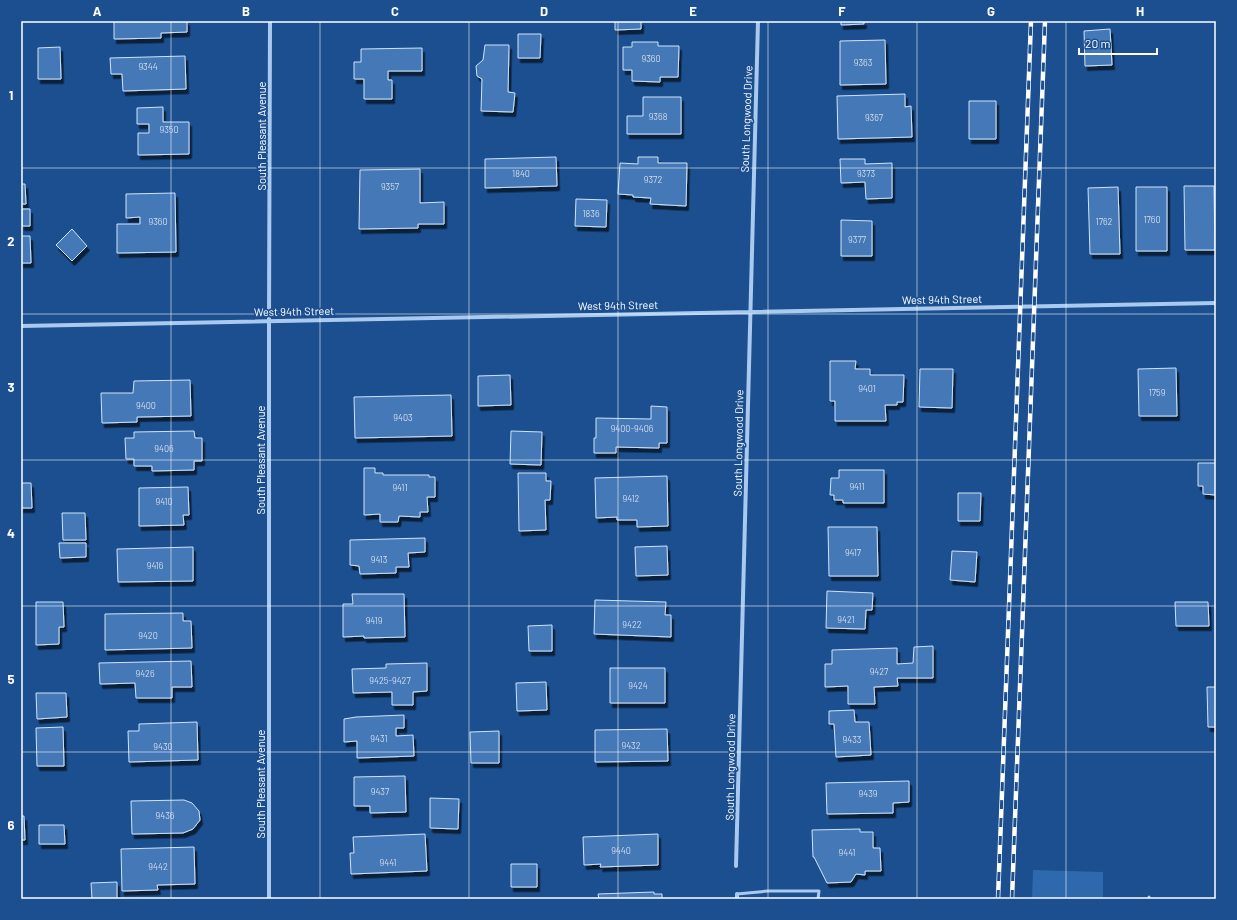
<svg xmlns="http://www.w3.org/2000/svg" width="1237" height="920" font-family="Barlow,sans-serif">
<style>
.green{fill:#2e69ad}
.building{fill:#4478b7;stroke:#cfe3fa;filter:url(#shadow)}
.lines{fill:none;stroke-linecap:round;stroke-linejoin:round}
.service{stroke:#a9c9ee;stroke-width:3}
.minor{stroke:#a9c9ee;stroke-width:4}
.rail-casing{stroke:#fff;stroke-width:4.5}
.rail{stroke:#1b4f8f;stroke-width:3;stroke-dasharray:9;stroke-linecap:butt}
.grid{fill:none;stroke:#fff;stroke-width:1;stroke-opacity:0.55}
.labels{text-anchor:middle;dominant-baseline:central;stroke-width:3.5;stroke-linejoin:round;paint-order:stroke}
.number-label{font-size:9px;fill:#d0dded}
.street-label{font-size:11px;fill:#fff;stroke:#1b4f8f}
.neatline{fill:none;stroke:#fff;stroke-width:1.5}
.grid-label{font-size:13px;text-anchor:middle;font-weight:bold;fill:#fff}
</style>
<defs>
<filter id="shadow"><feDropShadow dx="2.5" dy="4.5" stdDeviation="0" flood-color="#0009"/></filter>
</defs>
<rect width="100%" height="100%" fill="#1b4f8f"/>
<path class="green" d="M 1033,870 L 1103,872 L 1103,899 L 1032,899 Z"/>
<path class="building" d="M 114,21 L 187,21 L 187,32 L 161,33 L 161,38 L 114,39 Z
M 615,21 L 641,21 L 641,29 L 615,30 Z
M 841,21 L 864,21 L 864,24 L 841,25 Z
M 1110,29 L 1112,65 L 1085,66 L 1084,31 Z
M 518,34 L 541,34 L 540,58 L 518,58 Z
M 885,40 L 886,84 L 840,85 L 840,41 Z
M 632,42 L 658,42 L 658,46 L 679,46 L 678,77 L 660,77 L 660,82 L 632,81 L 632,70 L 623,70 L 623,47 L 632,47 Z
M 485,45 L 509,45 L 508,92 L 515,93 L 513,112 L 481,111 L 482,79 L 477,76 L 476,66 L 483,60 Z
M 60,47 L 61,79 L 38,79 L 38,48 Z
M 422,48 L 422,71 L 388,71 L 388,80 L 392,80 L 392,99 L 364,99 L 364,79 L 354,79 L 354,62 L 361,62 L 361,49 Z
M 185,56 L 186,89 L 123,91 L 122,74 L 111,74 L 110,58 Z
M 905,94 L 905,107 L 911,106 L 912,137 L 838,139 L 837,96 Z
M 643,97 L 681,97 L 681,134 L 627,134 L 627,116 L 643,116 Z
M 969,101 L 996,101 L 996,139 L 969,139 Z
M 163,107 L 163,122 L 189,122 L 189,154 L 138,155 L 138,133 L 149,133 L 149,124 L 137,124 L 137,108 Z
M 556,157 L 557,186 L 485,188 L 485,159 Z
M 638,157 L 658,157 L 658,163 L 687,163 L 686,206 L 650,204 L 651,198 L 633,197 L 633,195 L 618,194 L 620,163 L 638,164 Z
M 840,159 L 865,159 L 865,164 L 892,163 L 892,198 L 866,199 L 865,182 L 841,183 Z
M 420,169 L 420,203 L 444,202 L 444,224 L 418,224 L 418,228 L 359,229 L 360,170 Z
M 21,184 L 25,184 L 26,204 L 21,204 Z
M 1184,186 L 1214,186 L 1215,250 L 1185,250 Z
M 1118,187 L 1120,254 L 1090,254 L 1088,188 Z
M 1136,187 L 1167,187 L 1167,251 L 1136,251 Z
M 175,193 L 176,252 L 117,253 L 117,224 L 140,224 L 140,217 L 126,218 L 126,194 Z
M 576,199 L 607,200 L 606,227 L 575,226 Z
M 22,209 L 30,209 L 30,226 L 22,226 Z
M 841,220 L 872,221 L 872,256 L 841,256 Z
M 72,229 L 87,246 L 72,261 L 56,245 Z
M 21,236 L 30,236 L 31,263 L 21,263 Z
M 830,361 L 856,361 L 855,369 L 870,369 L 870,375 L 904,375 L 903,402 L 897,402 L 897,405 L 885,405 L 886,421 L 835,421 L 835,401 L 830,401 Z
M 1176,368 L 1177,416 L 1139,416 L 1138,369 Z
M 920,369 L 953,369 L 952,408 L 919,407 Z
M 510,375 L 511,405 L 478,406 L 478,376 Z
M 190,380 L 191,416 L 137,417 L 137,422 L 102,423 L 101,393 L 133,393 L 134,381 Z
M 451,395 L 452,436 L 355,438 L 354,397 Z
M 651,406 L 667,407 L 667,443 L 659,443 L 659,448 L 616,447 L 616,453 L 594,453 L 594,438 L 596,438 L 596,418 L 651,419 Z
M 194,431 L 195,438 L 202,438 L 202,461 L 194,461 L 194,470 L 152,471 L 152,466 L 134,466 L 134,459 L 126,459 L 125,438 L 134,438 L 134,432 Z
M 511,431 L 542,432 L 541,465 L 510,464 Z
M 1198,463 L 1216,463 L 1216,495 L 1203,494 L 1203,486 L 1198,486 Z
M 364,468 L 375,468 L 375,473 L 383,473 L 383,475 L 429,475 L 429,477 L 435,477 L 435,497 L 427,497 L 428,512 L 420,512 L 420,517 L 399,516 L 398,522 L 380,522 L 380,514 L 364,515 Z
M 839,470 L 884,470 L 884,503 L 843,503 L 843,500 L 834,500 L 834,495 L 830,495 L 831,478 L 839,478 Z
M 518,473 L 546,473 L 546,481 L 551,481 L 550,500 L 545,500 L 546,530 L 519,531 Z
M 667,476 L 668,526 L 637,527 L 637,520 L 617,520 L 617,517 L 596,518 L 595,478 Z
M 21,483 L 31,483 L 32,508 L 21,508 Z
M 188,487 L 189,515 L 183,515 L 184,525 L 139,526 L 139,488 Z
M 958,493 L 981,493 L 980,521 L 958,521 Z
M 62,513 L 85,513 L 86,540 L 63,540 Z
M 828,527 L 877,527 L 878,576 L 829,576 Z
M 425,538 L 425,552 L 408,553 L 409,567 L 396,567 L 396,573 L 360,574 L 359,566 L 350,565 L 350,540 Z
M 59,543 L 86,543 L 86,557 L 60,558 Z
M 667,546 L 668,575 L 636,576 L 635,547 Z
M 193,547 L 193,581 L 118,582 L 117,549 Z
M 952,551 L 977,552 L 975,582 L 950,580 Z
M 827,591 L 873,593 L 872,610 L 866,610 L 865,629 L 826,628 Z
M 352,594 L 404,594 L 405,637 L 364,638 L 364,636 L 343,637 L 343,604 L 353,604 Z
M 595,600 L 666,602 L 665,615 L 671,615 L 671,637 L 594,634 Z
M 36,602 L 63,602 L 64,627 L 59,627 L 59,644 L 36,645 Z
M 1175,602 L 1208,602 L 1209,626 L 1176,626 Z
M 183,613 L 183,621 L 191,621 L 192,648 L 105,650 L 105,614 Z
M 552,625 L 552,651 L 529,651 L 528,626 Z
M 933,646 L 933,678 L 897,678 L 898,686 L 874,687 L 875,704 L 848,704 L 848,686 L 825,687 L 825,664 L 832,664 L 832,650 L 897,648 L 897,664 L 913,663 L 914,647 Z
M 191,661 L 192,687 L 172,687 L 172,698 L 136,698 L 135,683 L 100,684 L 99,663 Z
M 427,663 L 427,691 L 413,692 L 413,705 L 392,705 L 392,692 L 353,693 L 352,669 L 386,668 L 386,664 Z
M 610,668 L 665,668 L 665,703 L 610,703 Z
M 546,682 L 547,710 L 517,711 L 516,683 Z
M 1207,687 L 1216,687 L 1216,727 L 1208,727 Z
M 36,693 L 66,693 L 67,717 L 37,719 Z
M 854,710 L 855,722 L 869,722 L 871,755 L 836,757 L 834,724 L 829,724 L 829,711 Z
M 404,715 L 404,728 L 396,728 L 396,736 L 413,735 L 414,756 L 357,758 L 357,741 L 344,742 L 344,719 L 356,717 Z
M 197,722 L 198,760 L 129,762 L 128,731 L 139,731 L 139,724 Z
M 63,727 L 64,766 L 37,766 L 36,728 Z
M 667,729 L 668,761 L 595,762 L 595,730 Z
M 499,731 L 499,763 L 471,763 L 470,732 Z
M 405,776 L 406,812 L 370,813 L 370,806 L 354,806 L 354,777 Z
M 909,781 L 909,802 L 893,803 L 893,813 L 827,814 L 826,783 Z
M 430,798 L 459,799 L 458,829 L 430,828 Z
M 184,800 L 192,803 L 199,811 L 200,820 L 193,829 L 183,833 L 132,834 L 131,801 Z
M 21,816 L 24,816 L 25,840 L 21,840 Z
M 39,825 L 64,825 L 65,844 L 39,844 Z
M 860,829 L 860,832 L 873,832 L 873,848 L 880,848 L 881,871 L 865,871 L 865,875 L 856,874 L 851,882 L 827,883 L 814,857 L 813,857 L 812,830 Z
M 425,834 L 427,871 L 351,874 L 350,853 L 354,853 L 353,837 Z
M 658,834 L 658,865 L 600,867 L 601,864 L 584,865 L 583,837 Z
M 194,847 L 195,884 L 157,885 L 158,890 L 122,891 L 121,849 Z
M 511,864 L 537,864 L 537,887 L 511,887 Z
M 117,882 L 117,899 L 92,899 L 91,883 Z
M 654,892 L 654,894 L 662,894 L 662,899 L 599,899 L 598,894 Z"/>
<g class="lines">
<path class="service" d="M 737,894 L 768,891 L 819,891 L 818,899
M 1149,899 L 1149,897"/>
<path class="minor" d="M 21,326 L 1216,303
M 736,866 L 758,21
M 269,899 L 269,321 L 270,21
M 737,899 L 737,894"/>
<g class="rail-casing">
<path id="rail" d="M 998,899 L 1031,21
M 1012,899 L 1045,21"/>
</g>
<use href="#rail" class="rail"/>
</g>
<path class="grid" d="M 171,21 L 171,899M 320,21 L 320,899M 469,21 L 469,899M 618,21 L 618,899M 768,21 L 768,899M 917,21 L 917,899M 1066,21 L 1066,899M 21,168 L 1216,168M 21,314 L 1216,314M 21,460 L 1216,460M 21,606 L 1216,606M 21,752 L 1216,752"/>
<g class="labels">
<g class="number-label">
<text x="651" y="58">9360</text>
<text x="863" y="62">9363</text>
<text x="148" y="66">9344</text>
<text x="658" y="116">9368</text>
<text x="874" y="117">9367</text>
<text x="169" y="129">9350</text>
<text x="521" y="173">1840</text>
<text x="866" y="173">9373</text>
<text x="653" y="179">9372</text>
<text x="390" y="186">9357</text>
<text x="591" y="213">1836</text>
<text x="1152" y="219">1760</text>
<text x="158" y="221">9360</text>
<text x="1104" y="221">1762</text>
<text x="857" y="239">9377</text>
<text x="867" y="388">9401</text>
<text x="1157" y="392">1759</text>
<text x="146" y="405">9400</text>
<text x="403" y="417">9403</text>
<text x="632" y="428">9400-9406</text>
<text x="164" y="448">9406</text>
<text x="857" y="486">9411</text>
<text x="400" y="487">9411</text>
<text x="631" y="498">9412</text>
<text x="164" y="501">9410</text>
<text x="853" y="552">9417</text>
<text x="379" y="559">9413</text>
<text x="155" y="565">9416</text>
<text x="846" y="619">9421</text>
<text x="374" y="620">9419</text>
<text x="632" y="624">9422</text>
<text x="148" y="635">9420</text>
<text x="879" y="671">9427</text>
<text x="145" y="673">9426</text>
<text x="390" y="680">9425-9427</text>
<text x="638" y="685">9424</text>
<text x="379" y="738">9431</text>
<text x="852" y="739">9433</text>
<text x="631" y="745">9432</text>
<text x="163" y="746">9430</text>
<text x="380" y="791">9437</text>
<text x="868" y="793">9439</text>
<text x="165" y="815">9436</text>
<text x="621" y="850">9440</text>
<text x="847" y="852">9441</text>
<text x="388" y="862">9441</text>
<text x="158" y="866">9442</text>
</g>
<g class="street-label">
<text transform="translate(746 119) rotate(-88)">South Longwood Drive</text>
<text transform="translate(261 136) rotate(-90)">South Pleasant Avenue</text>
<text transform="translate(942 299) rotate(-1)">West 94th Street</text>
<text transform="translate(618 305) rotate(-1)">West 94th Street</text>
<text transform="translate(294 311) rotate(-1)">West 94th Street</text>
<text transform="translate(738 443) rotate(-89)">South Longwood Drive</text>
<text transform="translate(260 460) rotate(-90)">South Pleasant Avenue</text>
<text transform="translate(730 767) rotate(-89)">South Longwood Drive</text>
<text transform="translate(260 784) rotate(-90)">South Pleasant Avenue</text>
</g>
</g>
<rect width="1237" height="920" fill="none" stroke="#1b4f8f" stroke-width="44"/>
<path d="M1079 48v6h78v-6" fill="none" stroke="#ffffff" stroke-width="2"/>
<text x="1085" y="48" font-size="12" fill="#ffffff" stroke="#1b4f8f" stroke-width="3" paint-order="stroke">20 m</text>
<rect x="22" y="22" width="1193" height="876" class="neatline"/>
<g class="grid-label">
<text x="97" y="16">A</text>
<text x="246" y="16">B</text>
<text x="395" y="16">C</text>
<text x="544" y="16">D</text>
<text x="693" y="16">E</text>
<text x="842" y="16">F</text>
<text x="991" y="16">G</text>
<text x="1140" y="16">H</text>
<text x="11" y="100">1</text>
<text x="11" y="246">2</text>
<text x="11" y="392">3</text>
<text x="11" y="538">4</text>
<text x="11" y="684">5</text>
<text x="11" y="830">6</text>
</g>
</svg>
